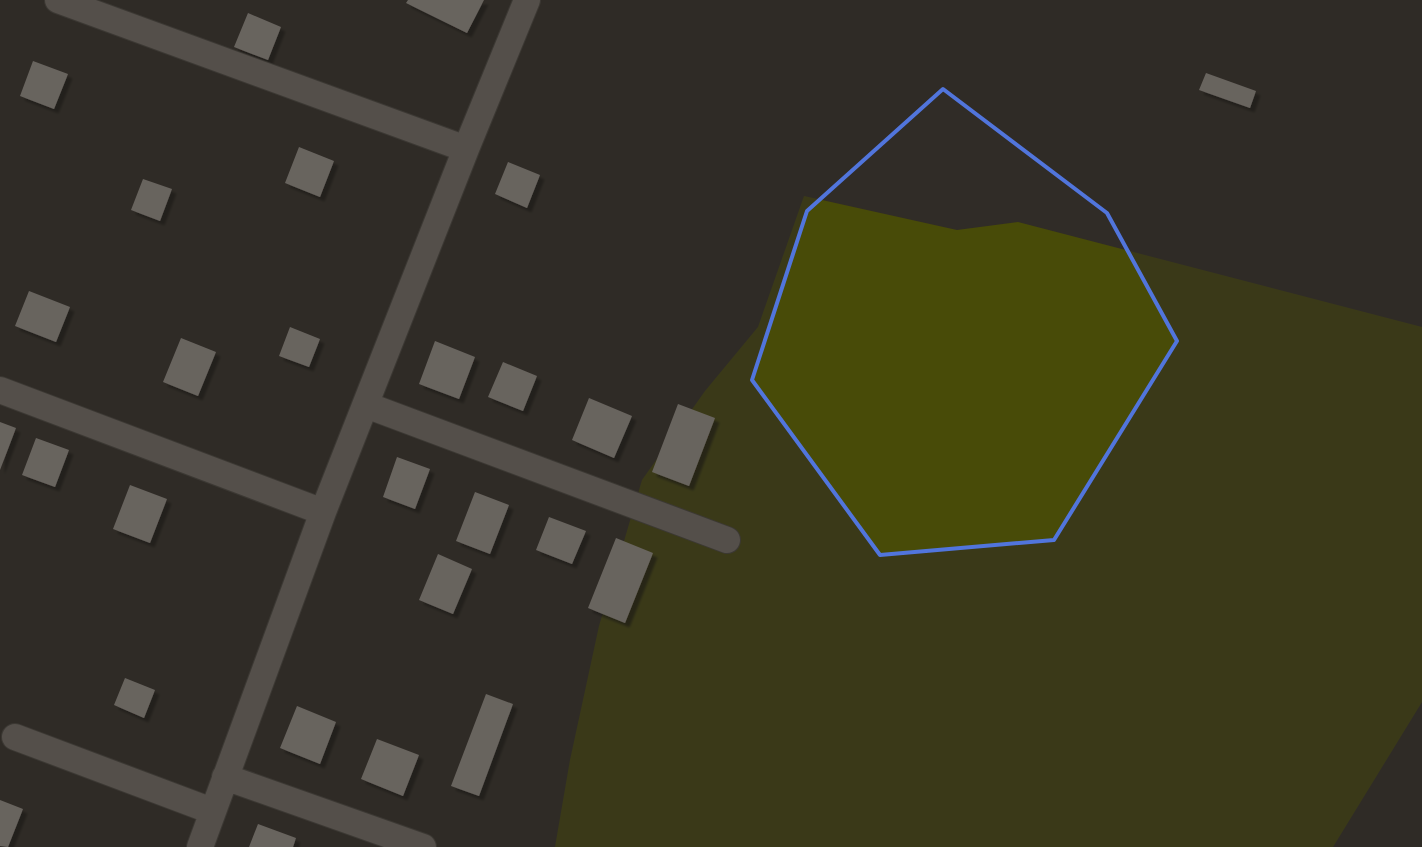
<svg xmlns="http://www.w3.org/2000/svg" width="1422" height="847" font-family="Raleway,sans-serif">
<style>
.green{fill:#484b08}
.building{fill:#aea8a3;filter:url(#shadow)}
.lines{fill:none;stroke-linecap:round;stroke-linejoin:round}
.minor-casing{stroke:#4b4844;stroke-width:28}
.minor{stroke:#807a75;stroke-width:26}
.marked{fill:none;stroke:#5175dc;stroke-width:4;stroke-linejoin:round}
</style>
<defs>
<filter id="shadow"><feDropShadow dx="4.5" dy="4.5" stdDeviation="1" flood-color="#0009"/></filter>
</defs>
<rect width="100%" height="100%" fill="#302c27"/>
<path class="green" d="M 804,196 L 957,230 L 1018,222 L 1422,327 L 1422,702 L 1333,847 L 555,847 L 570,760 L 599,626 L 642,480 L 705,391 L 758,327 Z"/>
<path class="building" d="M 408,0 L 484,0 L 467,33 L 406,3 Z
M 248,13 L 281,27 L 268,60 L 234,47 Z
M 33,61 L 68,74 L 54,109 L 20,96 Z
M 1206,73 L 1256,91 L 1250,108 L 1199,90 Z
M 299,147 L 334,161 L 320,197 L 285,183 Z
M 508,162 L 540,175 L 527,208 L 495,194 Z
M 143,179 L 172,189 L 160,221 L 131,210 Z
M 29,291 L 70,307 L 56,342 L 15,326 Z
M 290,327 L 320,339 L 309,367 L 279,356 Z
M 181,338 L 216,352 L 198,396 L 163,382 Z
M 435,341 L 475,357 L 459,399 L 419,384 Z
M 503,362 L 537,376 L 523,411 L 488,397 Z
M 589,398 L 632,416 L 614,458 L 572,440 Z
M 678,404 L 715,418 L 689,486 L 652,472 Z
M 0,422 L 16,428 L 0,470 Z
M 36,438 L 69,450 L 55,487 L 22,475 Z
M 397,457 L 430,469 L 415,509 L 383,497 Z
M 130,485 L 167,499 L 150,543 L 113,529 Z
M 475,492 L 509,505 L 490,554 L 456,541 Z
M 549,517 L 586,531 L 572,564 L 536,550 Z
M 616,538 L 653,553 L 625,623 L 588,608 Z
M 438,554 L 472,569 L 453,614 L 419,600 Z
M 125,678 L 155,690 L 144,718 L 114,705 Z
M 486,694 L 513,704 L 479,796 L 451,786 Z
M 297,706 L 336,722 L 320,764 L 280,748 Z
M 377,739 L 419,755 L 403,796 L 361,779 Z
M 0,800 L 23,809 L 8,847 L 0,846 Z
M 258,824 L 296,838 L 293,847 L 249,847 Z"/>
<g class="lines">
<g class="minor-casing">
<path id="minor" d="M 58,0 L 466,149
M 0,390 L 323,512
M 366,405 L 727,540
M 15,737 L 212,811
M 225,777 L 423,847
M 200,847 L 323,512 L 466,149 L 527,0"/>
</g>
<use href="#minor" class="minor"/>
</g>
<path d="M0 0H1422V847H0ZM 943,89 L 1107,213 L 1177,341 L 1054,540 L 880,555 L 752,380 L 807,211 Z" fill="#302c27" fill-opacity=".55" fill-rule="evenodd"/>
<path class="marked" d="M 943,89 L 1107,213 L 1177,341 L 1054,540 L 880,555 L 752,380 L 807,211 Z"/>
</svg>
